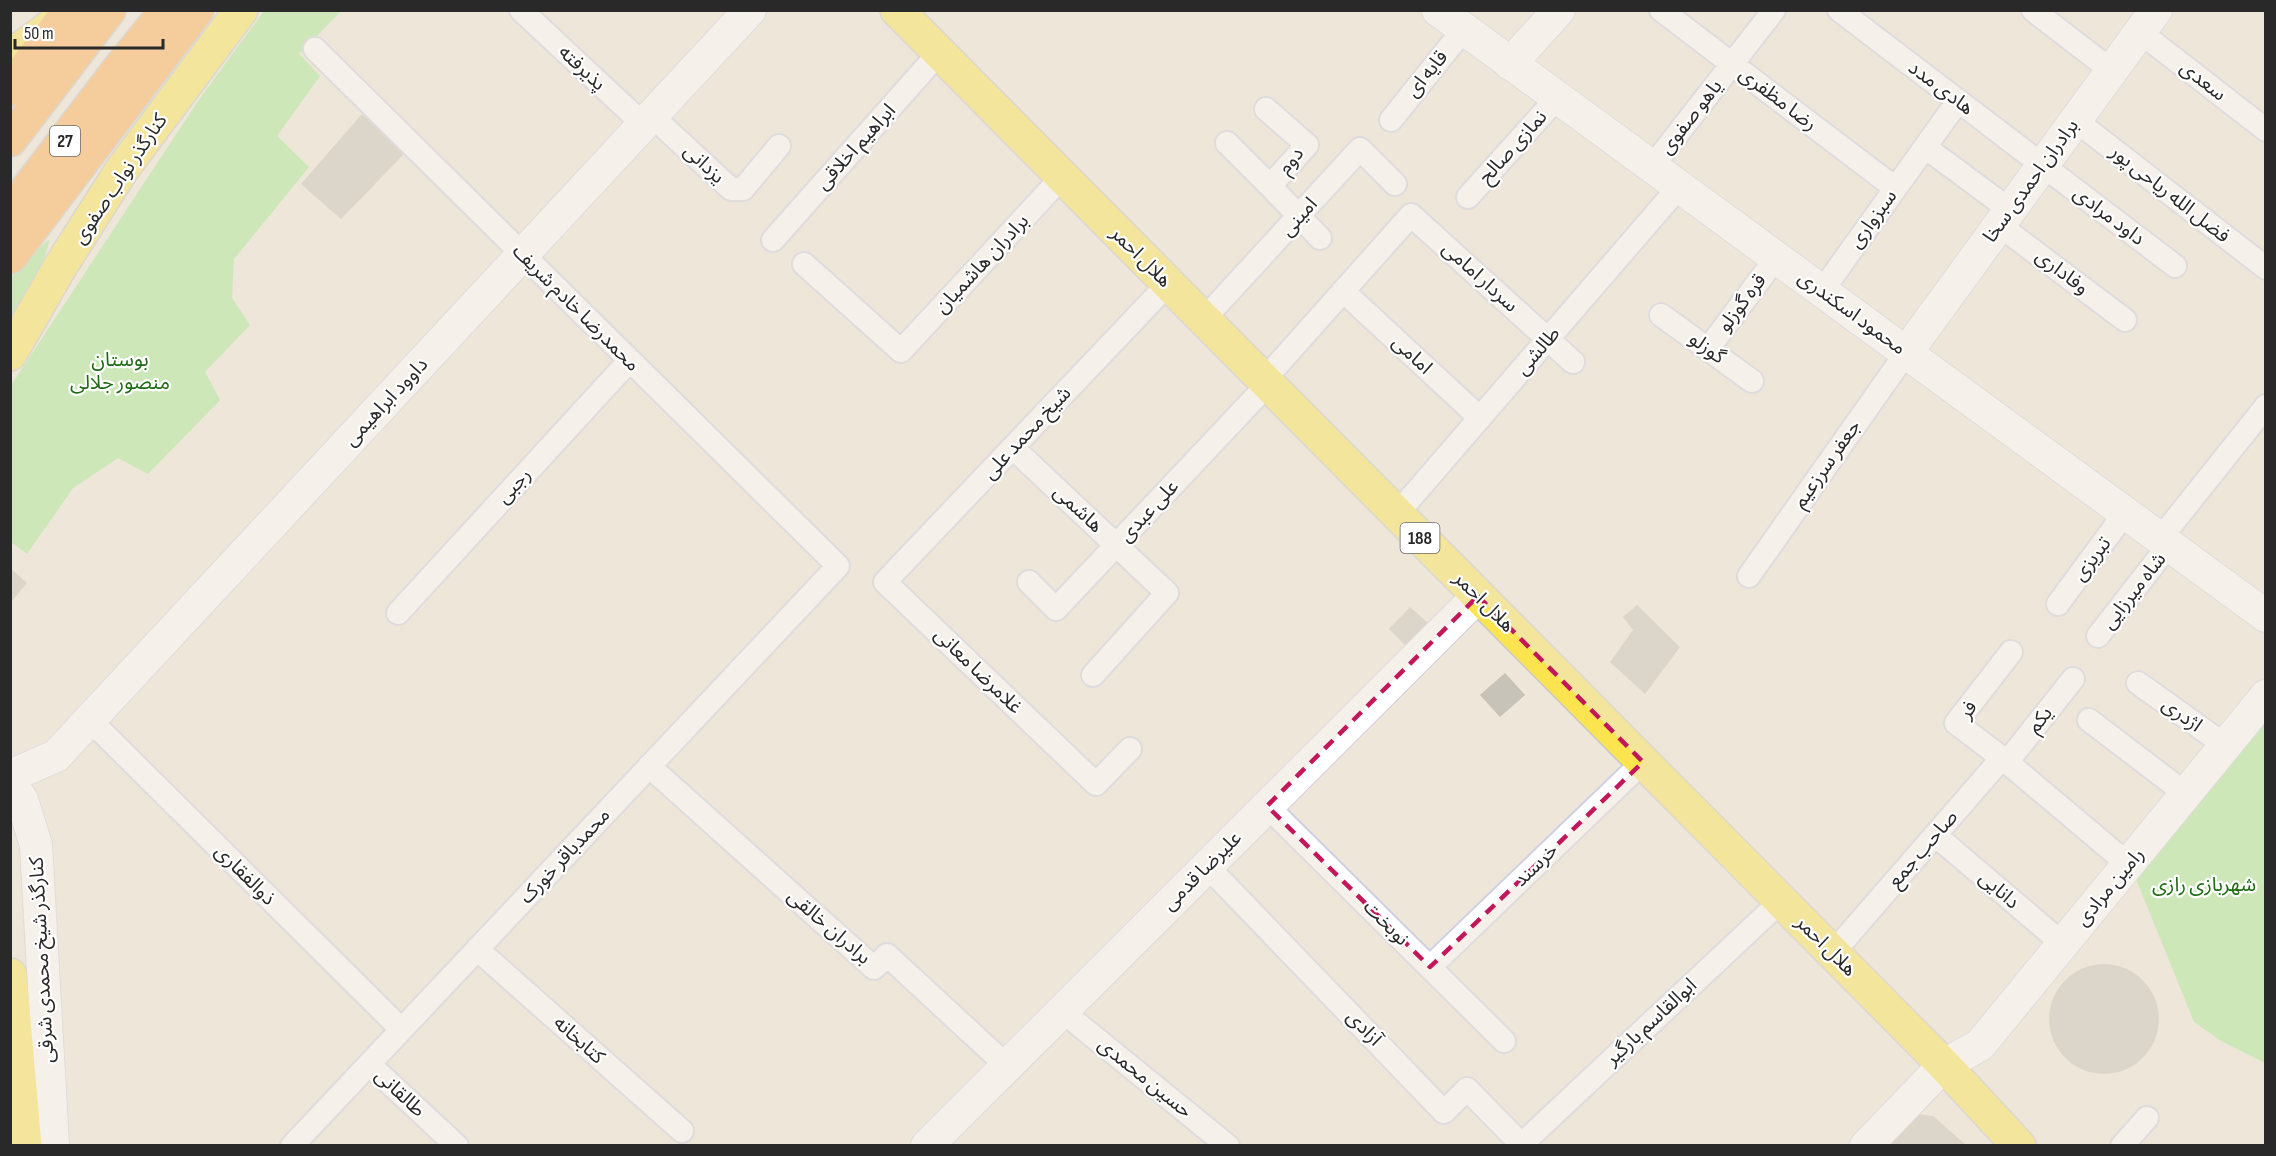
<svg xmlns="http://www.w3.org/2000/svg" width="2276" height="1156" font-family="'Sofia Sans Condensed','Noto Sans Arabic',sans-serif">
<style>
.green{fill:#a6e891}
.building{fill:#c8c3b9;stroke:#c8c2b3;stroke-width:1.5}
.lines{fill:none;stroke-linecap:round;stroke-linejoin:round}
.street-casing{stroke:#cfd0e3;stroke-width:26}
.secondary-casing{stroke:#cfd0e3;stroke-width:34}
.primary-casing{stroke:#c7c7c7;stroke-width:36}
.highway-casing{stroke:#c7c7c7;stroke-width:36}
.street{stroke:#fff;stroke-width:22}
.secondary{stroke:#fff;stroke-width:32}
.primary{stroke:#fbe450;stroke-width:33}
.highway{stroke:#ffae52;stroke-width:33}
.marked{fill:none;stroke:#c2185b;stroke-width:4.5;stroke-dasharray:12 8;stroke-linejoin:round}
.labels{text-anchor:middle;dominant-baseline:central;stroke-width:4.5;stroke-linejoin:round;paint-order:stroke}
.shield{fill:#fff;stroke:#696969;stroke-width:1.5}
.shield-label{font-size:18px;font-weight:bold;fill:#292929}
.street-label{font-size:20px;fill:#292929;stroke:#fff}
.park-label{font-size:20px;fill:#1e6b14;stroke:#fff}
</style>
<rect width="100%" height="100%" fill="#ede6d9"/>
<path class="green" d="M 264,11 L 341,11 L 299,54 L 320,76 L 277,136 L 309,167 L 234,259 L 232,298 L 250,325 L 205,372 L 220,400 L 148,474 L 118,458 L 73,488 L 27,554 L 11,542 L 10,387 L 198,101 Z
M 50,239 L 39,275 L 11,333 L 11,278 L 26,259 Z
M 2265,716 L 2265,1063 L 2221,1041 L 2194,1022 L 2134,874 Z"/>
<path class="building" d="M 362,115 L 403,154 L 341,218 L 302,184 Z
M 10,569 L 26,583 L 10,602 Z
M 1637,606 L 1679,647 L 1645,693 L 1611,662 L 1634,630 L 1624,617 Z
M 1410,608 L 1427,623 L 1406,645 L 1390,629 Z
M 1505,674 L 1524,695 L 1500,716 L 1481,695 Z
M2050 1019a54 54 0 1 1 108 0a54 54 0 1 1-108 0Z
M 1913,1114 L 1933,1117 L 1966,1146 L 1881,1146 Z"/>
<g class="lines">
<g class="street-casing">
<path id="street" d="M 521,10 L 644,125
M 1661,10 L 1895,188
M 1839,10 L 2175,266
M 2033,10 L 2112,71
M 2140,32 L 2266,130
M 1266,109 L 1307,145 L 1270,186 L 1320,238
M 652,116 L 731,189 L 743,189 L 779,146
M 1391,120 L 1464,29
M 2075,120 L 2266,268
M 1227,143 L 1270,186
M 1925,147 L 2010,210
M 1652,167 L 1774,10
M 1468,197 L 1557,98
M 1999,225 L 2125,320
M 773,240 L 939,53
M 804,264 L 901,351 L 1062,177
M 1343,291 L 1480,418
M 1822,291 L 1958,101
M 1661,315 L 1752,381
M 1204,319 L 1360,149 L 1395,184
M 1708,349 L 1776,258
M 1264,380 L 1411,215 L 1573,362
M 1013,448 L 1167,593 L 1093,675
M 1397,514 L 1679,187
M 2160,539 L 2266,406
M 1749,576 L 1906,353
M 1029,582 L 1056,609 L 1268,384
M 2058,604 L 2125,513
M 398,613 L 630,360
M 2098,636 L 2169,545
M 2011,652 L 1956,723 L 2002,758 L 2128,864
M 2138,683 L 2226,746
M 90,720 L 401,1029
M 2089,720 L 2186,794
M 1130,749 L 1096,784 L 885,582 L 1168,284
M 2007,762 L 2073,679
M 649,766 L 874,968 L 887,955 L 1007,1066
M 1267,806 L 1504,1041
M 1935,835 L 2063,944
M 1207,866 L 1444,1112 L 1467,1089 L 1523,1146
M 1844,940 L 2002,758
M 477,949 L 682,1131
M 1430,967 L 1643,762
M 1062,1011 L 1228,1146
M 369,1064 L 457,1146
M 1522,1144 L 1781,901
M 292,1146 L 838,566 L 315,49
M 2122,1146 L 2147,1118"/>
</g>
<g class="secondary-casing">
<path id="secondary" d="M 1438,10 L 2266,616
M 1510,64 L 1559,10
M 1906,353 L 2156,10
M 10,776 L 56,756 L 750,10
M 10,781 L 22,800 L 36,845 L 53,1146
M 927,1146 L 1478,596
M 1866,1146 L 1944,1065 L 1980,1045 L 2266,696"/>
</g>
<g class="primary-casing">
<path id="primary" d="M 897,10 L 1944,1065 L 2019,1146
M 10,57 L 54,24
M 10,354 L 60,267 L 121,171 L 241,10
M 10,975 L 25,1146"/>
</g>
<g class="highway-casing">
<path id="highway" d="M 10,89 L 70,10
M 10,140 L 109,10
M 10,212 L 119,69 L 167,10
M 10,257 L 197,10"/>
</g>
<use href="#street" class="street"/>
<use href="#secondary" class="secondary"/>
<use href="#primary" class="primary"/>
<use href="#highway" class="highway"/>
</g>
<path d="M0 0H2276V1156H0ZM 1478,596 L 1643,762 L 1430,967 L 1267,806 Z" fill="#ede6d9" fill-opacity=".55" fill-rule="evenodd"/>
<path class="marked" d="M 1478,596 L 1643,762 L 1430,967 L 1267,806 Z"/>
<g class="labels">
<g class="shield">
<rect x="50" y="126" width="30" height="30" rx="4.5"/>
<rect x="1400.5" y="523" width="39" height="30" rx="4.5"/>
</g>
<g class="shield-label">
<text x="65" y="141">27</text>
<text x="1420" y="538">188</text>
</g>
<g class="street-label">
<text transform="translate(582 68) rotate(43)">پذیرفته</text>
<text transform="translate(1427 74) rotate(-51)">قایه ای</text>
<text transform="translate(2203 81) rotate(38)">سعدی</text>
<text transform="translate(1941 88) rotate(37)">هادی مدد</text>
<text transform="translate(1778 99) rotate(37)">رضا مظفری</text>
<text transform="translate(1691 117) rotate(-52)">یاهو صفوی</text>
<text transform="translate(856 147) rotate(-48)">ابراهیم اخلاقی</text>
<text transform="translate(1513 147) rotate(-48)">نمازی صالح</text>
<text transform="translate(1291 161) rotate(-52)">دوم</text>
<text transform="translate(704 164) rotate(43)">یزدانی</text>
<text transform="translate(120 179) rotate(-56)">کنارگذر نواب صفوی</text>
<text transform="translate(2031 181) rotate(-54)">برادران احمدی سخا</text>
<text transform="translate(2170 194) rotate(38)">فضل الله ریاحی پور</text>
<text transform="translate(2109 216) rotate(37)">داود مرادی</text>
<text transform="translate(1299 217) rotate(-48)">امینی</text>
<text transform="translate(1873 219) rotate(-54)">سبزواری</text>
<text transform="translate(1141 257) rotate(45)">هلال احمر</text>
<text transform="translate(982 264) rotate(-47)">برادران هاشمیان</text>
<text transform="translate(2062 272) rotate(37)">وفاداری</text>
<text transform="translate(1480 277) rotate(42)">سردار امامی</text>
<text transform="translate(1742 303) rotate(-53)">قره گوزلو</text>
<text transform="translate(576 308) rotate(45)">محمدرضا خادم شریف</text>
<text transform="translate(1852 313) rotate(36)">محمود اسکندری</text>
<text transform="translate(1707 348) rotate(36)">گوزلو</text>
<text transform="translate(1538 351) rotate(-49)">طالشی</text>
<text transform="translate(1412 355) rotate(43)">امامی</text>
<text transform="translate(386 402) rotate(-47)">داوود ابراهیمی</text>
<text transform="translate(1027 433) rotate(-47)">شیخ محمد علی</text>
<text transform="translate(1827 464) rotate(-55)">جعفر سرزعیم</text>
<text transform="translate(514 486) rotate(-47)">رجبی</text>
<text transform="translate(1078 509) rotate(43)">هاشمی</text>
<text transform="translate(1149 511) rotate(-47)">علی عبدی</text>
<text transform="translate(2092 559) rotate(-53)">تبریزی</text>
<text transform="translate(2134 591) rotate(-52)">شاه میرزایی</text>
<text transform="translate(1484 602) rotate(45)">هلال احمر</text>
<text transform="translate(978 671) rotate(44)">غلامرضا معانی</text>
<text transform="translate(1968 710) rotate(-57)">فر</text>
<text transform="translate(2182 715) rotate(36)">اژدری</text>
<text transform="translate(2040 720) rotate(-52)">یکم</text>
<text transform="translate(1923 849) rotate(-49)">صاحب جمع</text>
<text transform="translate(565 856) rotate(-47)">محمدباقر خورک</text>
<text transform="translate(1536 865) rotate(-44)">خرسند</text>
<text transform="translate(1202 871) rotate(-45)">علیرضا قدمی</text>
<text transform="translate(245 875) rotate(45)">ذوالفقاری</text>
<text transform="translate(2110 887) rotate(-50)">رامین مرادی</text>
<text transform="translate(1999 890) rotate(41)">دانایی</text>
<text transform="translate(1386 923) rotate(45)">نوبخت</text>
<text transform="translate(829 927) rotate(41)">برادران خالقی</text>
<text transform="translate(1826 946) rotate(45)">هلال احمر</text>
<text transform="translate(42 960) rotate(-93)">کنارگذر شیخ محمدی شرقی</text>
<text transform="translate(1651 1022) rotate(-43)">ابوالقاسم بارگیر</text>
<text transform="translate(1364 1028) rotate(46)">آزادی</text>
<text transform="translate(579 1040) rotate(42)">کتابخانه</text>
<text transform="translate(1145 1078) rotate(39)">حسین محمدی</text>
<text transform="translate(400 1093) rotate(43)">طالقانی</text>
</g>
<g class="park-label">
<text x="120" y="360">بوستان<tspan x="120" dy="23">منصور جلالی</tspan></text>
<text x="2204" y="885">شهربازی رازی</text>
</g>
</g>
<rect width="2276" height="1156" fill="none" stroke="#292929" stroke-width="24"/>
<path d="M15 39v9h148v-9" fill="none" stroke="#292929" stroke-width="3"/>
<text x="24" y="39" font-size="18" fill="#292929" stroke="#ffffff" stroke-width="4.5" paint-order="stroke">50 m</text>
</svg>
